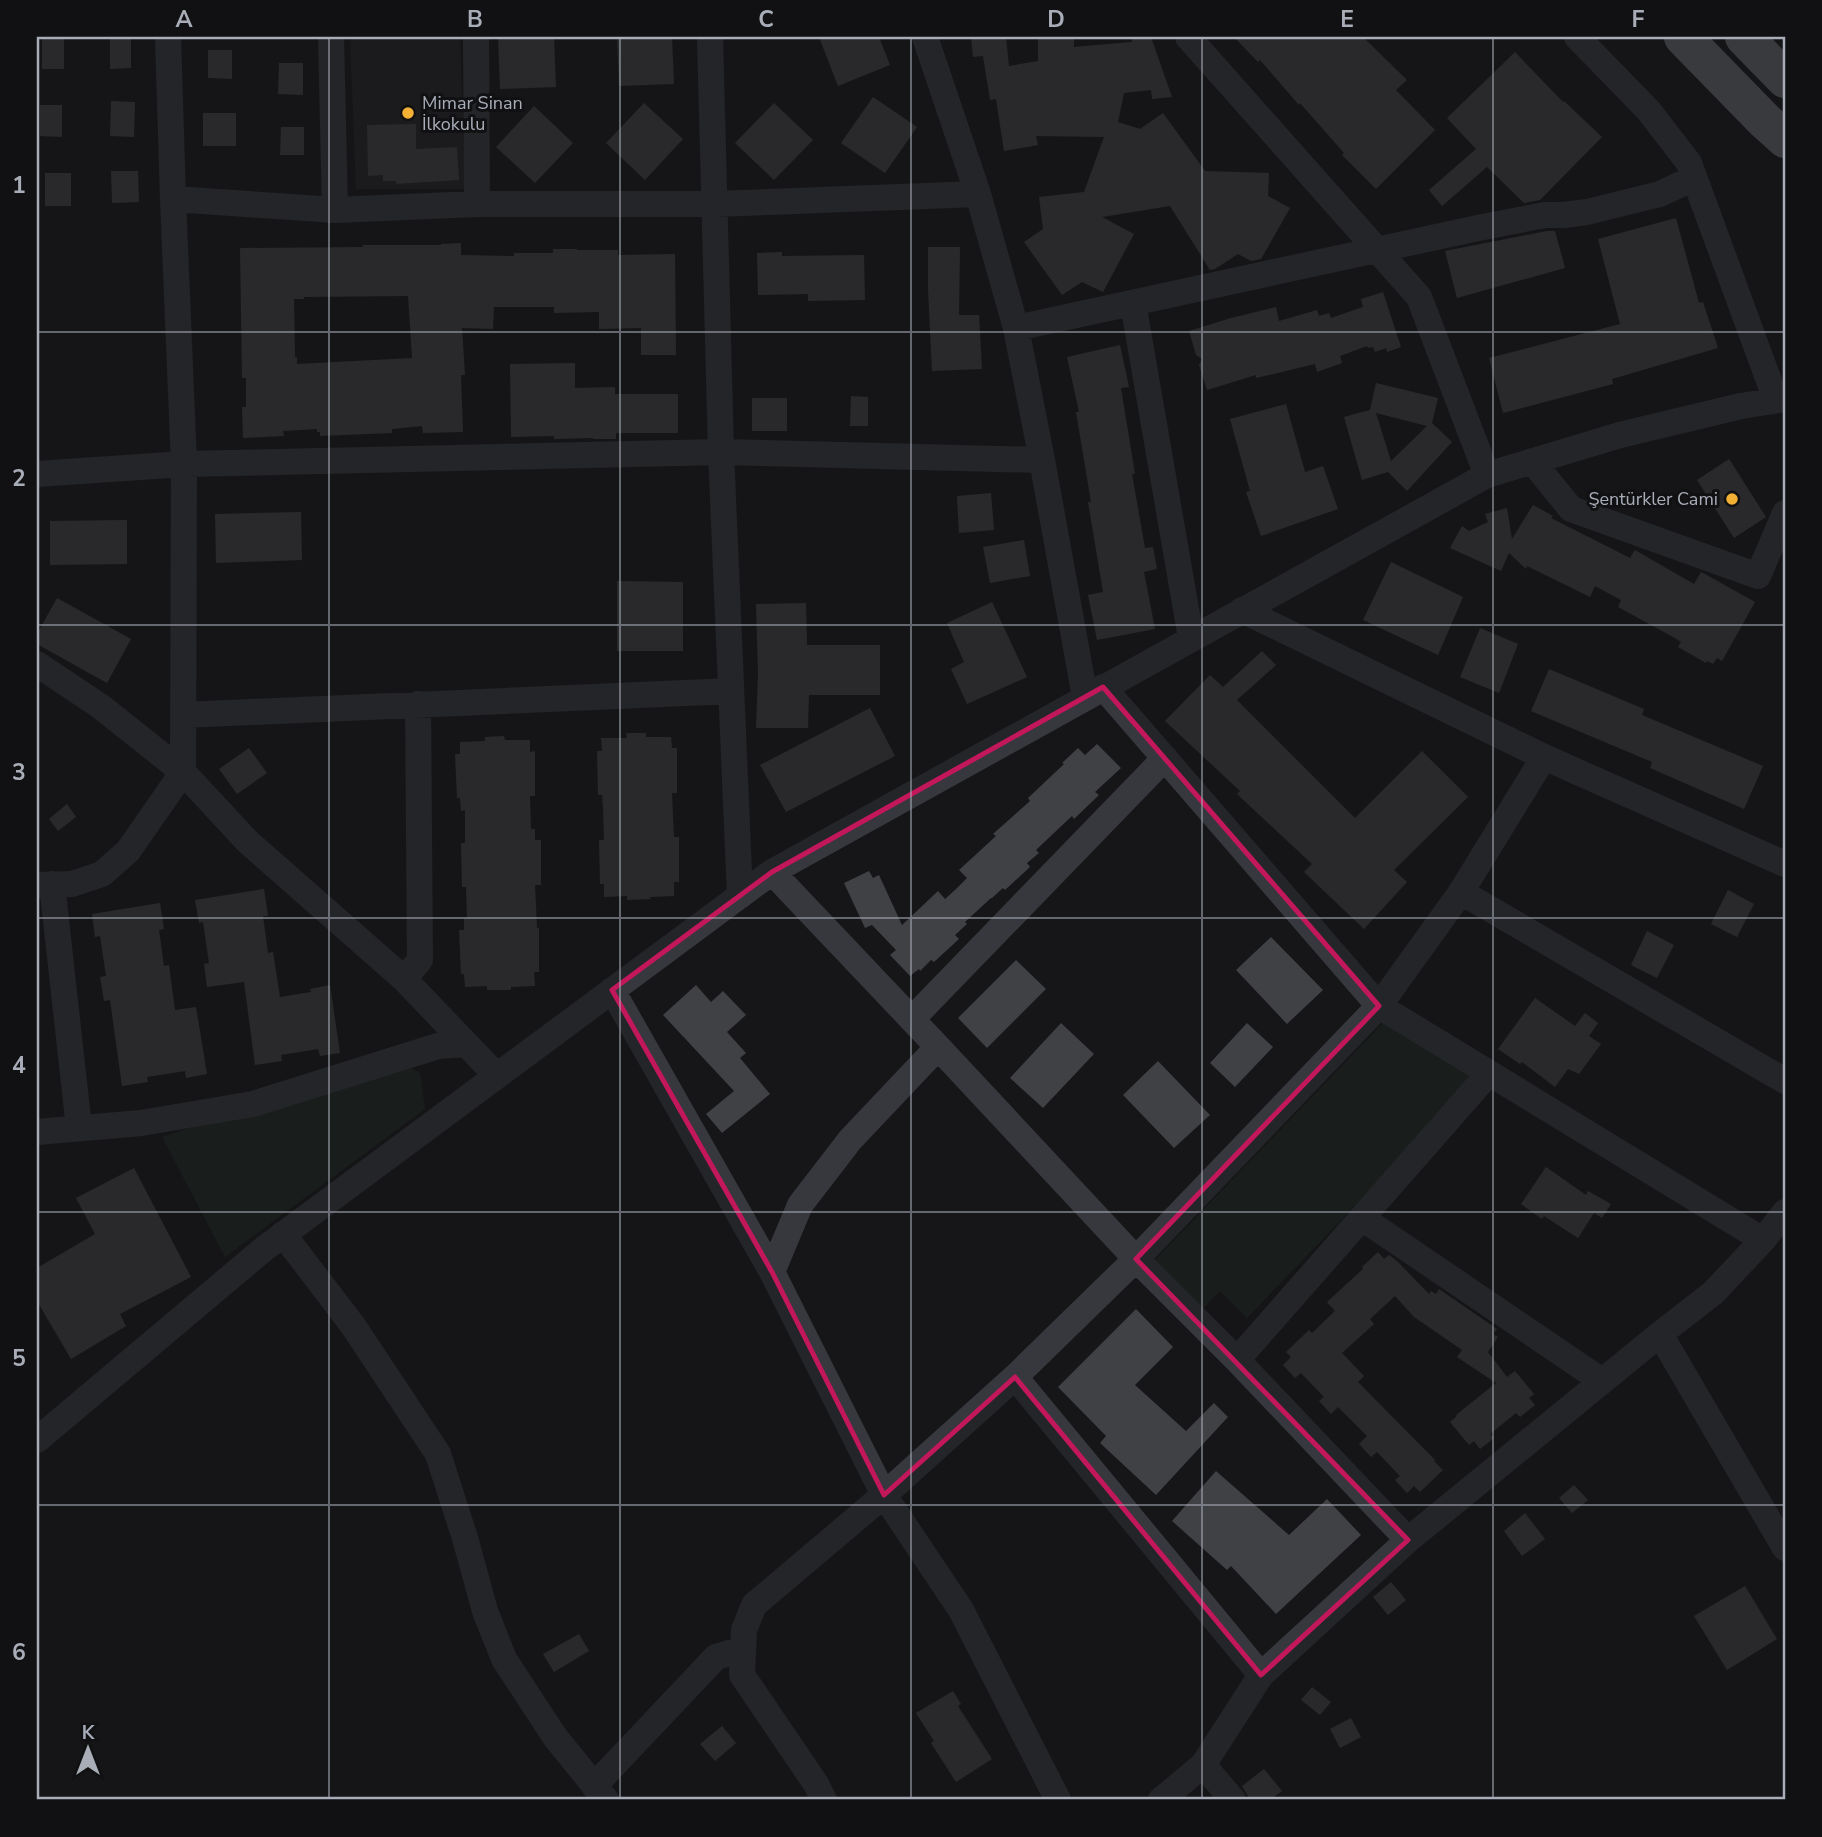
<svg xmlns="http://www.w3.org/2000/svg" width="1822" height="1837" font-family="'Nunito Sans',sans-serif">
<style>
.built{fill:#222225}
.green{fill:#1e261f}
.building{fill:#404145;fill-rule:evenodd}
.lines{fill:none;stroke-linecap:round;stroke-linejoin:round}
.minor{stroke:#37383d;stroke-width:26}
.highway{stroke:#63666e;stroke-width:38}
.marked{fill:none;stroke:#c2185b;stroke-width:5;stroke-linejoin:round}
.grid{fill:none;stroke:#a8adb8;stroke-width:2;stroke-opacity:0.55}
.poi-dot{fill:#f2b134;stroke:#111113;stroke-width:2.5}
.labels{text-anchor:middle;dominant-baseline:central;stroke-width:6;stroke-linejoin:round;paint-order:stroke}
.poi-label{font-size:18px;fill:#a8adb8;stroke:#111113;text-anchor:start}
.neatline{fill:none;stroke:#a8adb8;stroke-width:2.5}
.grid-label{font-size:23px;text-anchor:middle;font-weight:bold;fill:#a8adb8}
</style>
<rect width="100%" height="100%" fill="#161618"/>
<path class="built" d="M 350,37 L 460,37 L 465,189 L 356,189 Z"/>
<path class="green" d="M 1383,1023 L 1477,1079 L 1247,1318 L 1220,1291 L 1202,1310 L 1153,1262 Z
M 397,1061 L 420,1073 L 425,1109 L 225,1257 L 162,1137 Z"/>
<path class="building" d="M 42,37 L 64,37 L 64,69 L 42,69 Z
M 110,37 L 131,37 L 131,68 L 110,69 Z
M 498,37 L 554,37 L 556,87 L 500,89 Z
M 617,37 L 672,37 L 674,84 L 619,86 Z
M 819,37 L 879,37 L 890,65 L 838,86 Z
M 971,37 L 1006,37 L 1009,66 L 1038,61 L 1038,37 L 1074,37 L 1074,47 L 1132,42 L 1131,37 L 1151,37 L 1172,97 L 1152,99 L 1151,90 L 1124,93 L 1118,122 L 1140,129 L 1163,113 L 1205,171 L 1269,173 L 1268,196 L 1290,208 L 1261,259 L 1251,261 L 1238,254 L 1215,269 L 1210,270 L 1170,206 L 1102,217 L 1134,234 L 1103,292 L 1082,282 L 1062,295 L 1024,242 L 1043,229 L 1039,197 L 1084,192 L 1104,137 L 1036,136 L 1038,145 L 1004,151 L 996,99 L 990,100 L 983,56 L 973,57 Z
M 1234,37 L 1363,37 L 1407,80 L 1396,90 L 1435,130 L 1376,189 L 1342,155 L 1344,153 L 1300,103 L 1299,105 L 1260,60 L 1258,62 Z
M 208,50 L 232,50 L 232,79 L 208,78 Z
M 1515,52 L 1563,102 L 1564,101 L 1602,137 L 1540,200 L 1524,203 L 1487,167 L 1442,206 L 1429,190 L 1476,149 L 1447,118 Z
M 279,63 L 303,63 L 303,95 L 278,94 Z
M 873,97 L 917,127 L 885,173 L 841,143 Z
M 111,101 L 135,102 L 134,137 L 110,136 Z
M 644,103 L 683,139 L 645,180 L 606,143 Z
M 774,103 L 813,140 L 774,180 L 735,143 Z
M 40,105 L 62,105 L 62,137 L 40,136 Z
M 534,106 L 573,143 L 535,183 L 496,147 Z
M 203,113 L 236,113 L 236,146 L 203,146 Z
M 416,124 L 416,149 L 457,147 L 459,180 L 396,184 L 396,181 L 383,181 L 383,175 L 368,176 L 367,125 Z
M 281,127 L 304,127 L 304,155 L 280,155 Z
M 111,171 L 138,171 L 139,202 L 112,203 Z
M 45,173 L 71,173 L 71,206 L 45,206 Z
M 1676,218 L 1699,303 L 1703,302 L 1718,348 L 1612,379 L 1613,384 L 1503,413 L 1489,358 L 1620,324 L 1598,239 Z
M 1547,231 L 1555,231 L 1565,268 L 1457,298 L 1445,251 Z
M 461,243 L 461,255 L 514,256 L 514,253 L 553,253 L 553,249 L 577,249 L 577,250 L 618,250 L 618,255 L 675,254 L 676,355 L 641,355 L 641,328 L 599,329 L 599,312 L 554,313 L 554,307 L 494,307 L 493,329 L 462,328 L 465,375 L 461,375 L 463,432 L 423,433 L 422,426 L 392,429 L 392,433 L 320,436 L 320,432 L 317,432 L 317,429 L 283,431 L 284,436 L 243,438 L 242,407 L 246,407 L 246,378 L 242,378 L 240,248 L 363,247 L 363,245 L 441,245 L 441,244 ZM 408,296 L 412,358 L 297,364 L 297,357 L 295,357 L 294,299 L 304,299 L 304,297 Z
M 928,247 L 960,247 L 959,315 L 979,315 L 982,369 L 932,371 L 928,289 Z
M 782,252 L 782,256 L 864,255 L 865,300 L 808,301 L 808,294 L 758,295 L 757,253 Z
M 1383,292 L 1401,347 L 1387,352 L 1386,348 L 1375,352 L 1373,347 L 1368,348 L 1367,346 L 1340,356 L 1342,363 L 1317,372 L 1315,364 L 1256,378 L 1256,375 L 1207,390 L 1199,365 L 1202,359 L 1196,355 L 1189,331 L 1231,318 L 1276,307 L 1279,321 L 1317,310 L 1319,316 L 1329,313 L 1331,318 L 1363,307 L 1361,299 Z
M 1120,345 L 1129,387 L 1121,388 L 1135,474 L 1132,474 L 1145,548 L 1153,547 L 1157,569 L 1144,572 L 1155,629 L 1097,640 L 1088,595 L 1103,592 L 1088,502 L 1091,502 L 1076,412 L 1079,412 L 1067,357 Z
M 575,363 L 575,388 L 615,387 L 615,394 L 678,394 L 678,433 L 616,433 L 616,439 L 593,439 L 593,438 L 554,439 L 554,436 L 511,437 L 510,364 Z
M 1376,383 L 1438,398 L 1432,423 L 1452,442 L 1407,491 L 1388,472 L 1362,480 L 1344,417 L 1370,410 ZM 1376,413 L 1427,426 L 1391,461 Z
M 851,396 L 868,397 L 868,426 L 850,426 Z
M 752,398 L 787,398 L 787,431 L 752,431 Z
M 1286,404 L 1305,472 L 1323,466 L 1338,509 L 1261,536 L 1246,492 L 1250,491 L 1230,419 Z
M 1729,459 L 1766,517 L 1734,538 L 1697,480 Z
M 991,493 L 994,530 L 959,533 L 957,496 Z
M 1533,505 L 1553,516 L 1551,518 L 1630,558 L 1635,550 L 1694,584 L 1701,572 L 1705,574 L 1755,602 L 1722,661 L 1717,658 L 1713,664 L 1707,661 L 1706,663 L 1678,647 L 1681,642 L 1675,638 L 1618,607 L 1621,600 L 1595,586 L 1590,597 L 1527,566 L 1526,569 L 1509,553 L 1501,571 L 1450,548 L 1462,526 L 1469,531 L 1488,522 L 1485,514 L 1507,508 L 1512,539 Z
M 301,512 L 302,560 L 216,563 L 215,514 Z
M 127,520 L 127,564 L 50,565 L 50,521 Z
M 1024,540 L 1030,576 L 990,583 L 983,547 Z
M 1391,562 L 1463,597 L 1438,655 L 1363,620 Z
M 617,581 L 683,582 L 683,651 L 617,651 Z
M 57,598 L 131,639 L 107,683 L 37,644 L 37,634 Z
M 992,602 L 1027,677 L 967,704 L 951,669 L 964,662 L 947,623 Z
M 806,603 L 807,645 L 880,645 L 880,695 L 809,695 L 808,728 L 756,728 L 758,674 L 756,604 Z
M 1480,628 L 1518,644 L 1499,693 L 1460,677 Z
M 1262,651 L 1276,665 L 1237,700 L 1355,818 L 1422,751 L 1468,797 L 1394,870 L 1407,882 L 1364,929 L 1304,872 L 1312,864 L 1237,794 L 1240,791 L 1165,721 L 1210,675 L 1223,687 Z
M 1549,669 L 1644,709 L 1642,715 L 1763,766 L 1744,809 L 1650,768 L 1652,762 L 1531,711 Z
M 870,708 L 895,756 L 786,812 L 760,765 Z
M 626,733 L 646,733 L 646,737 L 671,737 L 672,748 L 677,748 L 677,793 L 672,793 L 674,837 L 679,837 L 679,882 L 674,882 L 674,896 L 650,897 L 651,899 L 627,900 L 627,896 L 604,897 L 604,884 L 600,884 L 599,840 L 604,840 L 603,807 L 602,795 L 598,795 L 597,751 L 602,751 L 601,738 L 627,738 Z
M 504,736 L 505,740 L 530,740 L 530,752 L 535,751 L 535,796 L 530,796 L 531,829 L 535,829 L 535,840 L 541,840 L 541,885 L 535,885 L 537,928 L 539,928 L 539,972 L 534,972 L 535,986 L 511,987 L 511,990 L 487,990 L 487,986 L 465,987 L 464,974 L 461,974 L 459,930 L 464,930 L 464,918 L 467,918 L 466,887 L 462,887 L 461,843 L 465,843 L 465,810 L 461,811 L 460,798 L 457,798 L 455,754 L 460,754 L 460,742 L 485,741 L 485,737 Z
M 1097,744 L 1121,768 L 1095,792 L 1099,795 L 1074,819 L 1072,816 L 1036,850 L 1039,853 L 1027,863 L 1030,867 L 1005,890 L 1003,888 L 992,898 L 991,898 L 965,922 L 967,924 L 955,935 L 959,939 L 934,962 L 931,960 L 920,971 L 919,969 L 910,976 L 890,955 L 896,950 L 872,925 L 865,928 L 844,883 L 869,871 L 873,878 L 879,875 L 902,925 L 938,891 L 945,899 L 956,889 L 967,878 L 959,870 L 996,836 L 993,834 L 1030,801 L 1028,798 L 1064,764 L 1062,763 L 1078,748 L 1085,755 Z
M 249,748 L 267,773 L 237,794 L 219,769 Z
M 67,804 L 76,817 L 58,831 L 49,819 Z
M 264,889 L 268,916 L 263,916 L 268,953 L 273,952 L 280,997 L 311,992 L 310,989 L 330,985 L 340,1053 L 320,1056 L 318,1049 L 281,1055 L 282,1061 L 255,1065 L 244,982 L 207,987 L 204,964 L 209,963 L 203,922 L 199,923 L 195,900 Z
M 1728,890 L 1754,904 L 1737,937 L 1711,924 Z
M 160,903 L 164,929 L 159,930 L 164,966 L 169,965 L 175,1010 L 196,1007 L 207,1074 L 186,1078 L 185,1071 L 147,1077 L 148,1082 L 122,1086 L 110,1000 L 104,1001 L 100,977 L 106,976 L 100,936 L 95,937 L 92,914 Z
M 1647,931 L 1674,945 L 1657,978 L 1631,965 Z
M 1271,937 L 1323,990 L 1287,1024 L 1236,970 Z
M 1016,960 L 1046,989 L 987,1048 L 958,1018 Z
M 696,985 L 711,1002 L 723,991 L 746,1015 L 727,1032 L 746,1053 L 740,1058 L 770,1094 L 722,1133 L 706,1114 L 734,1091 L 663,1015 Z
M 1535,998 L 1575,1026 L 1585,1013 L 1598,1023 L 1589,1036 L 1601,1044 L 1579,1074 L 1568,1069 L 1555,1087 L 1522,1062 L 1520,1064 L 1498,1049 Z
M 1061,1023 L 1094,1054 L 1043,1108 L 1010,1078 Z
M 1247,1023 L 1273,1047 L 1235,1087 L 1210,1063 Z
M 1158,1061 L 1210,1115 L 1174,1148 L 1123,1095 Z
M 1546,1167 L 1586,1195 L 1588,1191 L 1611,1204 L 1602,1218 L 1594,1213 L 1578,1238 L 1544,1216 L 1542,1219 L 1521,1204 Z
M 134,1168 L 191,1277 L 120,1314 L 126,1326 L 71,1359 L 37,1301 L 37,1268 L 95,1234 L 76,1198 Z
M 1378,1252 L 1384,1259 L 1389,1255 L 1397,1261 L 1429,1294 L 1431,1291 L 1436,1294 L 1439,1289 L 1497,1329 L 1493,1334 L 1498,1337 L 1488,1352 L 1507,1377 L 1515,1371 L 1534,1394 L 1529,1398 L 1535,1405 L 1520,1417 L 1516,1413 L 1490,1434 L 1494,1438 L 1480,1449 L 1474,1441 L 1469,1445 L 1450,1422 L 1457,1416 L 1456,1415 L 1496,1383 L 1457,1357 L 1462,1350 L 1414,1317 L 1395,1296 L 1370,1319 L 1374,1324 L 1342,1353 L 1364,1376 L 1358,1382 L 1435,1460 L 1434,1461 L 1443,1470 L 1420,1492 L 1414,1486 L 1407,1493 L 1395,1480 L 1400,1476 L 1377,1452 L 1371,1457 L 1359,1444 L 1367,1436 L 1338,1407 L 1331,1414 L 1319,1401 L 1324,1397 L 1301,1373 L 1295,1378 L 1283,1365 L 1291,1357 L 1286,1352 L 1309,1330 L 1312,1333 L 1335,1311 L 1327,1302 L 1363,1269 L 1362,1267 Z
M 1136,1309 L 1173,1347 L 1135,1385 L 1186,1431 L 1214,1403 L 1228,1417 L 1156,1495 L 1100,1443 L 1106,1436 L 1058,1387 Z
M 1216,1471 L 1289,1535 L 1327,1499 L 1361,1535 L 1276,1614 L 1231,1566 L 1227,1570 L 1172,1521 Z
M 1574,1485 L 1588,1500 L 1572,1513 L 1559,1498 Z
M 1525,1513 L 1545,1539 L 1522,1556 L 1504,1531 Z
M 1391,1582 L 1406,1600 L 1388,1615 L 1373,1597 Z
M 1745,1586 L 1777,1639 L 1727,1670 L 1694,1616 Z
M 579,1634 L 589,1651 L 554,1672 L 543,1654 Z
M 1312,1687 L 1331,1702 L 1320,1715 L 1301,1700 Z
M 953,1691 L 961,1704 L 958,1706 L 992,1759 L 956,1782 L 931,1743 L 934,1741 L 916,1713 Z
M 1351,1718 L 1361,1737 L 1340,1748 L 1330,1729 Z
M 722,1726 L 736,1743 L 715,1761 L 700,1744 Z
M 1264,1769 L 1282,1791 L 1270,1800 L 1248,1800 L 1248,1796 L 1242,1786 Z"/>
<g class="lines">
<path class="minor" d="M 168,37 L 173,199
M 331,37 L 335,210
M 476,37 L 477,204
M 710,37 L 721,452 L 740,896
M 925,37 L 978,194 L 1016,328 L 1042,460 L 1085,697
M 1188,37 L 1419,297 L 1487,475
M 1577,37 L 1649,111 L 1689,163 L 1776,400
M 1133,303 L 1191,638
M 1016,328 L 1478,228 L 1545,215 L 1564,215 L 1587,212 L 1660,194 L 1694,178
M 1532,461 L 1571,509 L 1758,576 L 1785,513
M 37,474 L 184,464 L 721,452 L 1042,460
M 1242,610 L 1544,757
M 37,664 L 100,706 L 183,772 L 247,841 L 404,979 L 497,1076
M 1103,687 L 1379,1006 L 1763,1240
M 183,715 L 731,691
M 772,872 L 938,1047 L 1136,1259 L 1237,1360 L 1408,1540
M 52,884 L 79,1128
M 37,885 L 72,884 L 102,874 L 128,851 L 183,772 L 184,464 L 173,199 L 335,210 L 477,204 L 715,204 L 978,194
M 1461,892 L 1785,1081
M 404,979 L 420,960 L 418,704
M 612,990 L 772,1272 L 884,1495 L 961,1610 L 1058,1800
M 912,1019 L 1165,758
M 37,1132 L 141,1123 L 253,1104 L 438,1046 L 466,1044
M 1362,1218 L 1602,1381
M 283,1234 L 354,1327 L 438,1454 L 465,1538 L 485,1611 L 504,1659 L 555,1737 L 606,1800
M 772,1272 L 800,1205 L 850,1140 L 938,1047
M 1660,1334 L 1785,1548
M 1237,1360 L 1489,1073
M 1015,1377 L 1261,1675
M 37,1440 L 265,1248 L 772,872 L 1487,475 L 1620,435 L 1741,406 L 1785,399
M 1203,1765 L 1233,1800
M 594,1786 L 716,1657 L 743,1649
M 824,1800 L 816,1784 L 742,1675 L 744,1630 L 754,1605 L 884,1495 L 1015,1377 L 1136,1259 L 1379,1006 L 1461,892 L 1544,757 L 1785,864
M 1161,1800 L 1203,1765 L 1261,1675 L 1408,1540 L 1660,1334 L 1713,1293 L 1763,1240 L 1785,1212"/>
<path class="highway" d="M 1683,37 L 1765,121 L 1785,139
M 1744,37 L 1785,79"/>
</g>
<path d="M0 0H1822V1837H0ZM 1103,687 L 1379,1006 L 1136,1259 L 1408,1540 L 1261,1675 L 1015,1377 L 884,1495 L 772,1272 L 612,990 L 772,872 Z" fill="#161618" fill-opacity=".55" fill-rule="evenodd"/>
<path class="marked" d="M 1103,687 L 1379,1006 L 1136,1259 L 1408,1540 L 1261,1675 L 1015,1377 L 884,1495 L 772,1272 L 612,990 L 772,872 Z"/>
<path class="grid" d="M 329,37 L 329,1800M 620,37 L 620,1800M 911,37 L 911,1800M 1202,37 L 1202,1800M 1493,37 L 1493,1800M 37,332 L 1785,332M 37,625 L 1785,625M 37,918 L 1785,918M 37,1212 L 1785,1212M 37,1505 L 1785,1505"/>
<g class="poi-dot">
<circle cx="408" cy="113" r="7"/>
<circle cx="1732" cy="499" r="7"/>
</g>
<g class="labels">
<g class="poi-label">
<text x="422" y="103">Mimar Sinan<tspan x="422" dy="21">İlkokulu</tspan></text>
<text x="1718" y="499" text-anchor="end">Şentürkler Cami</text>
</g>
</g>
<rect width="1822" height="1837" fill="none" stroke="#111113" stroke-width="77"/>
<g transform="translate(88 1749)" stroke="#111113" stroke-width="5" paint-order="stroke">
<path d="M0-5L12 26L0 18L-12 26Z" fill="#a8adb8"/>
<text y="-10" font-size="19" font-weight="bold" text-anchor="middle" fill="#a8adb8">K</text>
</g>
<rect x="38" y="38" width="1746" height="1760" class="neatline"/>
<g class="grid-label">
<text x="184" y="27">A</text>
<text x="475" y="27">B</text>
<text x="766" y="27">C</text>
<text x="1056" y="27">D</text>
<text x="1347" y="27">E</text>
<text x="1638" y="27">F</text>
<text x="19" y="193">1</text>
<text x="19" y="486">2</text>
<text x="19" y="780">3</text>
<text x="19" y="1073">4</text>
<text x="19" y="1366">5</text>
<text x="19" y="1660">6</text>
</g>
</svg>
